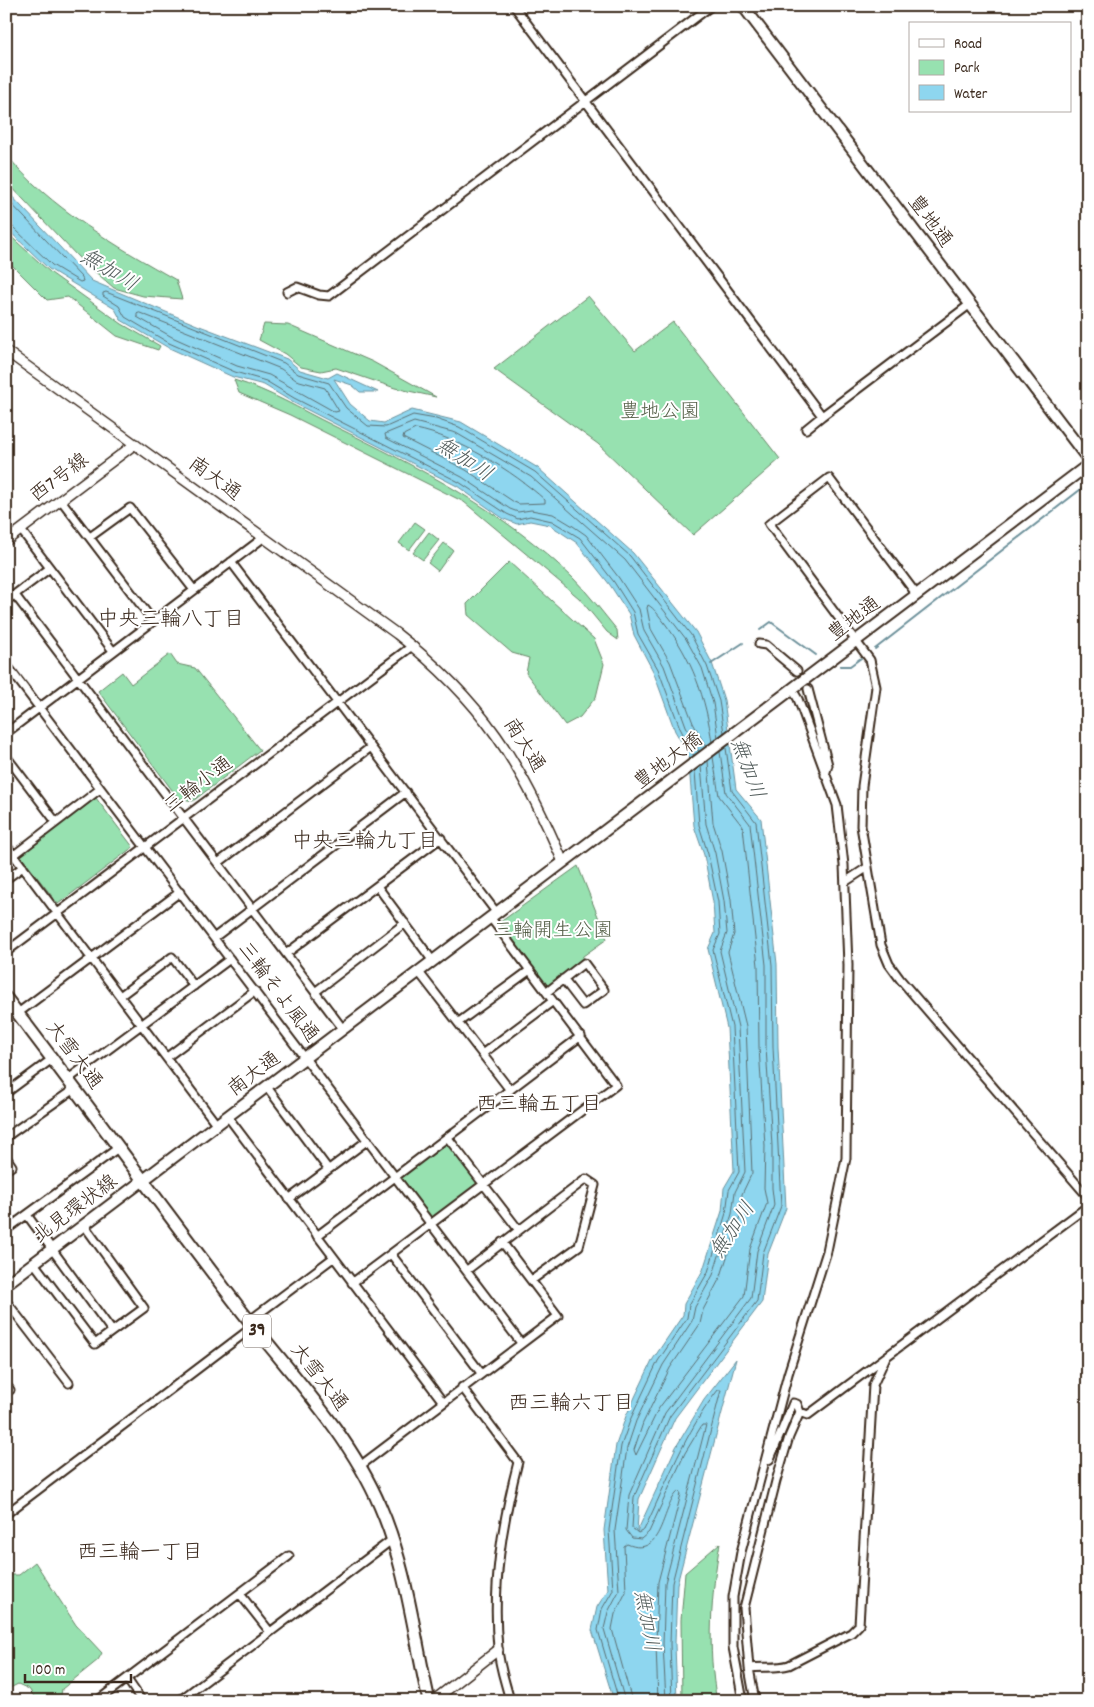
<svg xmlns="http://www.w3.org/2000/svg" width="1094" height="1707" font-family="Dekko,'Klee One',sans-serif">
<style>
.green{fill:#97e1b0;stroke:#698667}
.water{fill:#8ed6ef;stroke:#6d919b}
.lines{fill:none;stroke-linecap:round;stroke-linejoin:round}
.shore{stroke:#5c6f72;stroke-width:1}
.stream{stroke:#6d919b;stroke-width:2}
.minor-casing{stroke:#3b2a1e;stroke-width:11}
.tertiary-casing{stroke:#3b2a1e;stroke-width:12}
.secondary-casing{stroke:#3b2a1e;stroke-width:14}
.trunk-casing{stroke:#3b2a1e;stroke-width:15}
.minor{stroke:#fff;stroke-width:7}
.tertiary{stroke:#fff;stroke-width:9}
.secondary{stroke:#fff;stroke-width:10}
.trunk{stroke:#fff;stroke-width:11}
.labels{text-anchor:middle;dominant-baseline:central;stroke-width:4;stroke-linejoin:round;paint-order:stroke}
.shield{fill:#fff;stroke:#766a62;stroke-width:1}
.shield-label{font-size:19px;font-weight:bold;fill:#3b2a1e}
.street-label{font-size:20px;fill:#3b2a1e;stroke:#fff}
.park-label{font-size:20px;fill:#57614a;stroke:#fff}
.water-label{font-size:21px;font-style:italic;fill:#545e5d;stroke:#fff}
.neighbourhood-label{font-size:21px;fill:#3b2a1e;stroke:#fff}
</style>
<rect width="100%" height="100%" fill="#fff"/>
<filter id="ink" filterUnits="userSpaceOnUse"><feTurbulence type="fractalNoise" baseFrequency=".02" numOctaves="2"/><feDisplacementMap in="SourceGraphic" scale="10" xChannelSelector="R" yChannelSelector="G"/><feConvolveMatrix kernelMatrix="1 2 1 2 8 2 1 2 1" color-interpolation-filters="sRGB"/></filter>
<g filter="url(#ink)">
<path class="green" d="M 6,154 C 48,207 118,247 176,280 L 182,299 L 143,296 L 114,288 L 78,257 L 6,181 Z
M 6,232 L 51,273 L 122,324 L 160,346 L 158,350 L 117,336 L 68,297 L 47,300 L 6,259 Z
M 588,296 L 635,351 L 673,322 L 780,459 L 693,535 L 598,444 L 494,369 Z
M 264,324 L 288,325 L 373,362 L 436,397 L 395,388 L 336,368 L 321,371 L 301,367 L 285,354 L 259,340 Z
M 234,380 C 271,391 299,409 334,426 C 418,467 506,512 573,578 C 589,594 603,613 617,630 L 618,640 L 607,632 L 579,598 L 464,502 L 290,415 L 239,393 Z
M 415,522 L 425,529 L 409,550 L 399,543 Z
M 429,532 L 439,540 L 423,560 L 413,553 Z
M 444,543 L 453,550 L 438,571 L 428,563 Z
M 509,562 L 594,639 L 604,664 L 596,697 L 580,717 L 565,725 L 526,673 L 529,658 L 512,653 L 468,615 L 467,604 Z
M 170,654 L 177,664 L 195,668 L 260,750 L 193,801 L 178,798 L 98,691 L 122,672 L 131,684 Z
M 96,798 L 133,847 L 58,904 L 20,855 Z
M 578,866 L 607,939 L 583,956 L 580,962 L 548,987 L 499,923 Z
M 448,1142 L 479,1183 L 432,1219 L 401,1177 Z
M 720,1543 C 711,1595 707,1649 717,1701 L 682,1701 L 681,1620 L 685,1573 Z
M 35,1562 L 76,1625 L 102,1653 L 98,1660 L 62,1689 L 60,1701 L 35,1701 L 35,1698 L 29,1689 L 18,1684 L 6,1690 L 6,1575 L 19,1575 Z"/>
<path class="water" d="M 6,190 L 92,281 L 197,325 L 287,359 L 300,370 L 328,378 L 337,373 L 378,392 L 360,392 L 352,385 L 334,379 L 350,404 L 370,421 L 384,423 L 412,410 L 461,422 L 538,468 L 633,553 L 696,632 L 712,663 L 724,700 L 736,789 L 761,819 L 777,964 L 778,1047 L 786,1208 L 768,1254 L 762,1302 L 675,1418 L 639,1499 L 637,1532 L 676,1447 L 704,1400 L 736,1359 L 677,1584 L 675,1644 L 677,1701 L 614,1701 L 592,1630 L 597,1607 L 608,1590 L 604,1530 L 616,1445 L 626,1416 L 653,1359 L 683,1315 L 684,1304 L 703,1270 L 722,1211 L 724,1188 L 734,1171 L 727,1028 L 708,949 L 715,933 L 713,902 L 704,855 L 694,826 L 688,753 L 675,731 L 653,671 L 634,635 L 629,614 L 610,585 L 577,543 L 550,525 L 530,521 L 517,524 L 504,519 L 457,486 L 292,402 L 264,385 L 233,377 L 167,347 L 121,320 L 115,309 L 49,269 L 6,228 Z"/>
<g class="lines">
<path class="shore" d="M 6,198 L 82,278 L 83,281 L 80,282 L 52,265 L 12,226 L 6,225
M 140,313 L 281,369 L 296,380 L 325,388 L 339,411 L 335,412 L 269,375 L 237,366 L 172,337 L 137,317 L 137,314 Z
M 416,429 C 458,437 513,471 545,500 L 545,503 L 519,504 L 514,502 L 466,470 L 403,438 L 404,435 Z
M 706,747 L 693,723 L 670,662 L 651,629 L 647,608 L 648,605 C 654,608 659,616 664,622 C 692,659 706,697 712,743
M 699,752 L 686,726 L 664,666 L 644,631 L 639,609 L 619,578 L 586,535 L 573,526 L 553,514 L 531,510 L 518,512 L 510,509 L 462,477 L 386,438 L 385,434 L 414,422 L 456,433 L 531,477 L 625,560 L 686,639 L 702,668 L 713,703 L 718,738
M 694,756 L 680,728 L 658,669 L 638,634 L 633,612 L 614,582 L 580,538 L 552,521 L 530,516 L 518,519 L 507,514 L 459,482 L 294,398 L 266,381 L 235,372 L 169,343 L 125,317 L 119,306 L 103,296 L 103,293 L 106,292 L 284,363 L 298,374 L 329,383 L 346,408 L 368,426 L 386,427 L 413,415 L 436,419 L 459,427 L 535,472 L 630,556 L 691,635 L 707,666 L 719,701 L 724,733
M 708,761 L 713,823 L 722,851 L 731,900 L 734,934 L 728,952 L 746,1026 L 752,1173 L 742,1194 L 740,1216 L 721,1276 L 703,1310 L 700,1324 L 670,1368 L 643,1423 L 634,1450 L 636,1455 L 659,1408 L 744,1296 L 750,1249 L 767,1203 L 764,1188 L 765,1146 L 759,1047 L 758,966 L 743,827 L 719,796 L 713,757
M 619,1701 L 598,1630 L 602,1609 L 613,1590 L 609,1530 L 621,1446 L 631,1418 L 658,1361 L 687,1318 L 689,1305 L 708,1272 L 726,1213 L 729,1190 L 739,1172 L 732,1027 L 713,950 L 720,934 L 718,902 L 708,854 L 699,825 L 695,771
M 625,1701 L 604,1629 L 608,1612 L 619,1591 L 615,1530 L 627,1448 L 636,1421 L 663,1365 L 692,1321 L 695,1307 L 713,1275 L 732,1214 L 735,1192 L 745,1172 L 738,1027 L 720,951 L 727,933 L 724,901 L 715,853 L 706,824 L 701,766
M 632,1701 L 612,1629 L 615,1614 L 626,1592 L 624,1546 L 627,1544 C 664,1560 661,1505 679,1491 L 681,1494 L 658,1582 L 656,1644 L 658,1701
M 666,1701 L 663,1644 L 665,1583 L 706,1425 L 702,1425 L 685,1453 L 649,1532 L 641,1539 L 632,1538 L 626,1530 L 629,1495 L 665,1413 L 751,1298 L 757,1251 L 774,1205 L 772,1188 L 772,1146 L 766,1047 L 766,965 L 750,824 L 726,793 L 720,752
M 672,1701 L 670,1644 L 672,1583 L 721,1390 L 718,1390 C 685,1432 667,1482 644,1530 L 638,1533 L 632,1528 L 634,1497 L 670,1416 L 757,1301 L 763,1253 L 781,1206 L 773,1047 L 772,965 L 756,822 L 732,791 L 726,748"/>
<path class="stream" d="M 760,630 L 771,622 L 816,655
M 875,649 L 1085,486
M 711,664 L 743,643
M 840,666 L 850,666 L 861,658"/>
<g class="minor-casing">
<path id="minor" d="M 514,6 L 822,416 L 969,305
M 287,292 L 297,287 L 319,295 L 329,296 L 711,6
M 806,429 L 822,416
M 61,500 L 153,621
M 21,530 L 113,651
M 90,537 L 130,508 L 194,590
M 231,562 L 496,912
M 15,595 L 343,1029
M 917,595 L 829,478 L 769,524 L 870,660 L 876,687 L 862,786 L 861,826 L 881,945 L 889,964 L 900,979 L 1088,1197
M 6,601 L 50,568
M 759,644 L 766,645 L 797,671
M 6,664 L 521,1343
M 808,689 L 828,765 L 825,775
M 6,733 L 263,538
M 6,756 L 56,822
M 6,845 L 217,1125
M 14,855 L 100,789
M 218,863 L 371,747
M 6,879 L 23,867
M 845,882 L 868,867
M 377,886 L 432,960
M 215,937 L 406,792
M 6,952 L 412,646
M 287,953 L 441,838
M 418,971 L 510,1090
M 315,992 L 405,923
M 547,992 L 584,963 L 604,990 L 583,1005 L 563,979
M 120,996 L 172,957 L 194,986
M 18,1013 L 180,892
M 459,1022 L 530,970
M 482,1054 L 553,1001
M 167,1057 L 255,991
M 67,1080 L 230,959
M 267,1087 L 328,1169
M 6,1093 L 52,1059
M 228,1117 L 443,1402
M 6,1137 L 74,1089
M 448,1138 L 518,1229
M 6,1157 L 12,1166 L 6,1170
M 289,1199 L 368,1140
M 27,1215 L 112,1331
M 6,1230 L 118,1148
M 317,1236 L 581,1036
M 391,1254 L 481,1373
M 34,1263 L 95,1344 L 144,1308 L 84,1225
M 467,1270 L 586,1179 L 595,1185 L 579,1246 L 532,1280
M 352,1283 L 616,1085 L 490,917
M 6,1301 L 69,1383
M 249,1321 L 333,1258
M 6,1385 L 10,1390
M 462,1387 L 518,1462 C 502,1524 492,1585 498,1648 C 499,1666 506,1684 510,1701
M 766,1461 L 770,1459 L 793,1403 L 797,1404 L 800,1412 L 808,1415 L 1088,1206
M 360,1466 L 558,1316 L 502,1242
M 6,1514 L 254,1326
M 240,1594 L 270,1632
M 749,1668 C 763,1666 776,1669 789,1665 L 851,1633 L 859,1625 L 873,1385 L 885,1359
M 127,1679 L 142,1701
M 97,1701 L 289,1556
M 179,1701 L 393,1539
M 743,1701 L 733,1647 L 733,1597 L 741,1552 L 788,1374 L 827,1251 L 846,1158 L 848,965 L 844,865 L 837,805 L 798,699 L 792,689
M 755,1701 L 749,1668 L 744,1608 L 776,1481 L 789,1437 L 800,1412"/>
</g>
<g class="tertiary-casing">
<path id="tertiary" d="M 6,351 L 397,634 C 483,701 521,763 563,862
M 6,541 L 135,444
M 433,1701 L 498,1650"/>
</g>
<g class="secondary-casing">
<path id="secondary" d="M 743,6 L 1088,459
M 6,1284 C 365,1009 729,740 1088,465"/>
</g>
<g class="trunk-casing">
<path id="trunk" d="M 6,998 C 85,1101 161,1206 240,1309 C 289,1372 349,1433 380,1506 C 407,1568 414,1636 429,1701"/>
</g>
<use href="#minor" class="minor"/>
<use href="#tertiary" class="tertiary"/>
<use href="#secondary" class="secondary"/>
<use href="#trunk" class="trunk"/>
</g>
</g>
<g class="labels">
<rect class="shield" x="243" y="1314.5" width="28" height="33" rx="4"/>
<g class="shield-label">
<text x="257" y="1331">39</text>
</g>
<g class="street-label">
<text transform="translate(929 222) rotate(53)">豊地通</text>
<text transform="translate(60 479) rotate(-37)">西7号線</text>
<text transform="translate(214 480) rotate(36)">南大通</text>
<text transform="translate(855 620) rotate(-37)">豊地通</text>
<text transform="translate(523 746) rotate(58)">南大通</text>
<text transform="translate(669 762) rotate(-37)">豊地大橋</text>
<text transform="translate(199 786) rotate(-37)">三輪小通</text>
<text transform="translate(277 993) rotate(53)">三輪そよ風通</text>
<text transform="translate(73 1056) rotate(53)">大雪大通</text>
<text transform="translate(255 1075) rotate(-37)">南大通</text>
<text transform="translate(76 1210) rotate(-37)">北見環状線</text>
<text transform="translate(318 1378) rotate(52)">大雪大通</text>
</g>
<g class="park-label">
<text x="660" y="413">豊地公園</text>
<text x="553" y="932">三輪開生公園</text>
</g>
<g class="water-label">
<text transform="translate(108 272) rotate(31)">無加川</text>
<text transform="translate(463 461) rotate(33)">無加川</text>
<text transform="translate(746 769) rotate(70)">無加川</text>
<text transform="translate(734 1231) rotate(-56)">無加川</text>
<text transform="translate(645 1621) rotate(80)">無加川</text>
</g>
<g class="neighbourhood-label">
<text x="171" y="621">中央三輪八丁目</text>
<text x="365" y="843">中央三輪九丁目</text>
<text x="539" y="1106">西三輪五丁目</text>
<text x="571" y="1405">西三輪六丁目</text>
<text x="140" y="1554">西三輪一丁目</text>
</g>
</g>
<rect width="1094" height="1707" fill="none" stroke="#fff" stroke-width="25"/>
<rect x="12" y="12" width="1069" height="1682" fill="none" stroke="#3b2a1e" stroke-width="2" filter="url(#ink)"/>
<rect x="909" y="22" width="162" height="90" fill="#ffffff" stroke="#b1aaa5"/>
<rect x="919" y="39" width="25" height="8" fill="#ffffff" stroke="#b1aaa5"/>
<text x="954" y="48" font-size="15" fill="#3b2a1e">Road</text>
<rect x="919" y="60" width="25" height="15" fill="#97e1b0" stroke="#b1aaa5"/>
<text x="954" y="72" font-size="15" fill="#3b2a1e">Park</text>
<rect x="919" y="85" width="25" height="15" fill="#8ed6ef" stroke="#b1aaa5"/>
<text x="954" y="98" font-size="15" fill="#3b2a1e">Water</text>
<path d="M25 1674v8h106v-8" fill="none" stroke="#3b2a1e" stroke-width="2.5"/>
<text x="32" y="1674" font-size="15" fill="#3b2a1e" stroke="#ffffff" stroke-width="4" paint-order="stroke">100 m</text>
</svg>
